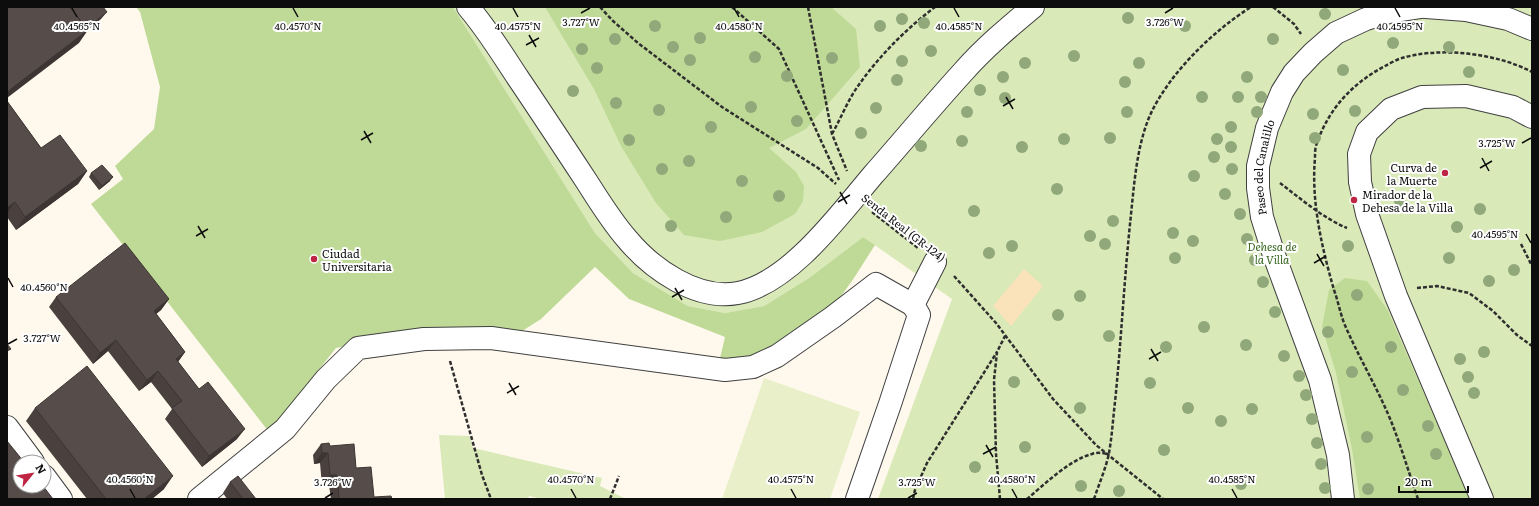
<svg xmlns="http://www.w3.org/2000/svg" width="1539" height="506" font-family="Literata,serif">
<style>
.green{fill:#d9e9b7}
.forest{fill:#bfda96}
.sand{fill:#fae2ba}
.pitch{fill:#e9f0c9}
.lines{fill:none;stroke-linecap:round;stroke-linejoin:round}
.minor-casing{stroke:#404040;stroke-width:24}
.path{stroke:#2f2f2f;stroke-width:2.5;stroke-dasharray:4 2;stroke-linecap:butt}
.minor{stroke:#fff;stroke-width:22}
.tree{fill:#91a87b}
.wall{fill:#4a413f}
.shaded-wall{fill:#3c3533}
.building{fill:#564c49;stroke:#3c3533}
.ticks{fill:none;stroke:#0d0d0d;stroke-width:1.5}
.poi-dot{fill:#bd2543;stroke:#fff;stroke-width:1.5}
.labels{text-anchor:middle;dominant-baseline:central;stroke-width:4;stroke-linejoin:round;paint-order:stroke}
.poi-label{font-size:11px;fill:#0d0d0d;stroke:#fff;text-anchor:start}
.street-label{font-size:11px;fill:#0d0d0d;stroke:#fff}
.park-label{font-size:11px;font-style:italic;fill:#37651d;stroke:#fff}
.ticks-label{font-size:10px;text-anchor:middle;fill:#0d0d0d;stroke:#fff;stroke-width:4;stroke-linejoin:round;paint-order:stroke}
</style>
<rect width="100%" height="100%" fill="#fff9ed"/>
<path class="green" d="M 453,7 L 1532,7 L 1532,499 L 878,499 L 952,299 L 863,237 L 809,278 L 764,306 L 725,313 L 688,306 L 633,273 L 595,233 Z
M 439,435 L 470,436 L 473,448 L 602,478 L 600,486 L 626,499 L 542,499 L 529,496 L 528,499 L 445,499 Z"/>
<path class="forest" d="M 136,7 L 453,7 L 595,233 L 633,273 L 688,306 L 725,313 L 764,306 L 809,278 L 863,237 L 875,245 L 854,278 L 834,306 L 775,351 L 744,359 L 720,358 L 725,337 L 629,299 L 595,267 L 541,319 L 519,333 L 429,331 L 336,348 L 269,432 L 91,204 L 123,179 L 115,166 L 154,129 L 160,87 L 140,12 Z
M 545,7 L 831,7 L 856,29 L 860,67 L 806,129 L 769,148 L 796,172 L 804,186 L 803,201 L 795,214 L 762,232 L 720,241 L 684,235 L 656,203 L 621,146 L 594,89 Z
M 1345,278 L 1367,281 L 1387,309 L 1470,499 L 1360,499 L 1352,449 L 1336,373 L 1322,327 L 1329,290 Z"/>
<path class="sand" d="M 1024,269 L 1043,286 L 1011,326 L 993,306 Z"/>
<path class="pitch" d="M 764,378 L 860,412 L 830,499 L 722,499 Z"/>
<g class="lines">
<g class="minor-casing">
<g id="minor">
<path d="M 468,7 C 487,29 502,54 518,78 C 541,112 564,147 587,182 C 599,201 612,222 627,239 C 652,269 697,301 738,293 C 790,283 840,214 873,175 C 903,141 932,106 963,72 C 984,48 1009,27 1033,7"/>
<path d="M 1426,7 L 1466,10 L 1508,19 L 1532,29"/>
<path d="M 913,305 L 935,262"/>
<path d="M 7,427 L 33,462"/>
<path d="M 44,476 L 61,499"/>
<path d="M 199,499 L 285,429 L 326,379 L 358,348 L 424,339 L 491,338 L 725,370 L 753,367 L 777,356 L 833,317 L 876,284 L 913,305 L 919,315 L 890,404 L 857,499"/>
<path id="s1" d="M 1343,499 L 1338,455 L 1320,380 L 1274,255 L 1262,217 L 1258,188 L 1258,166 L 1267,128 L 1282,92 L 1294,73 L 1313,53 L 1336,33 L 1366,19 L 1389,12 L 1421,7"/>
<path d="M 1482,499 L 1396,296 L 1367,214 L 1360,182 L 1359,154 L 1367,132 L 1391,109 L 1422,97 L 1466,96 L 1513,107 L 1532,117"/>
</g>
</g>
<path class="path" d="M 600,7 L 613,21 L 638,43 L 722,107 L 818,168 L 836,184
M 732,7 L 779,49 L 839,180
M 808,7 L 832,134 L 847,171
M 1273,7 L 1294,24 L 1301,34
M 832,134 C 841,118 848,100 858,86 C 879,56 906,29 935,7
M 1280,183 C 1301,199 1323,218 1347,228
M 872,212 L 918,248
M 1521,244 L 1532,266
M 954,276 L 996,323 L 1053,399 L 1096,445 L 1163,499
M 1417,288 L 1437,286 L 1469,293 L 1493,311 L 1517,335 L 1532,346
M 450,361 L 482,475 L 491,499
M 610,499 L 619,476
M 913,499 L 915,490 L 927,463 L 997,352
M 1000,499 L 996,454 L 994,380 L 997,352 L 1005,336
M 1027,499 C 1045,484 1069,460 1092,454 C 1097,452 1103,453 1108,454
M 1094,499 C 1099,484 1106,468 1109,453 C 1112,436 1113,419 1115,402 C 1121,343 1124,283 1130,224 C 1134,188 1136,144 1152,111 C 1172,71 1213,31 1251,7
M 1418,499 C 1409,473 1401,446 1391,421 C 1377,387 1358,356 1344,323 C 1340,312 1338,301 1334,290 C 1322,248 1311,202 1315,158 C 1315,153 1315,147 1317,143 C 1329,108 1353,83 1385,66 C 1389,64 1394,61 1399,59 C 1438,46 1496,53 1532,72"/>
<use href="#minor" class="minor"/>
</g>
<g class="tree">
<circle cx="1325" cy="14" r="6"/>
<circle cx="1128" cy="18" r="6"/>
<circle cx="902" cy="19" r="6"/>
<circle cx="924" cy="23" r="6"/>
<circle cx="655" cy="26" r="6"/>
<circle cx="880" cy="26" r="6"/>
<circle cx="1185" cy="26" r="6"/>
<circle cx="700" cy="38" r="6"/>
<circle cx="615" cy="39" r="6"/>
<circle cx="1273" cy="39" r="6"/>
<circle cx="1393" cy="43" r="6"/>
<circle cx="673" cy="47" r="6"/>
<circle cx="1449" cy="47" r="6"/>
<circle cx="582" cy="49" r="6"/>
<circle cx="931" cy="51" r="6"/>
<circle cx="1074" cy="56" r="6"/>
<circle cx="755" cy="57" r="6"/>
<circle cx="832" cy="58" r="6"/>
<circle cx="690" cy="60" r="6"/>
<circle cx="902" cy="61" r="6"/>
<circle cx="1025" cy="63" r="6"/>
<circle cx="1139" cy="63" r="6"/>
<circle cx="597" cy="68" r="6"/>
<circle cx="1343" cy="70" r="6"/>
<circle cx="1469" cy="72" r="6"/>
<circle cx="787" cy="76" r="6"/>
<circle cx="1003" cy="77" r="6"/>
<circle cx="1247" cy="77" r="6"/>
<circle cx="897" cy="80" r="6"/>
<circle cx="1125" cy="82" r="6"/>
<circle cx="980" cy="90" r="6"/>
<circle cx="573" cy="91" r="6"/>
<circle cx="1202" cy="97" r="6"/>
<circle cx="1238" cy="97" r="6"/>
<circle cx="1261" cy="97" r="6"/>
<circle cx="1005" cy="98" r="6"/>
<circle cx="616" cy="103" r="6"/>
<circle cx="751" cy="107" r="6"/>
<circle cx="876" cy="108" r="6"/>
<circle cx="659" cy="110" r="6"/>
<circle cx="1355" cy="111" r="6"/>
<circle cx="967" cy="112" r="6"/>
<circle cx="1127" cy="112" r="6"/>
<circle cx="1257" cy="112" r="6"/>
<circle cx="1313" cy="114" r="6"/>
<circle cx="797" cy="121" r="6"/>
<circle cx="711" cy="127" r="6"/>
<circle cx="1231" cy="127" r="6"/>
<circle cx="861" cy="133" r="6"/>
<circle cx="1110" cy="138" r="6"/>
<circle cx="1315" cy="138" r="6"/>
<circle cx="1064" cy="139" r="6"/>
<circle cx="1217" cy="139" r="6"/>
<circle cx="629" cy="140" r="6"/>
<circle cx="962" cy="141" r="6"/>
<circle cx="921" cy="146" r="6"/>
<circle cx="1022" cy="147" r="6"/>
<circle cx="1231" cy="147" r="6"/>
<circle cx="1214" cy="157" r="6"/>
<circle cx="689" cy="161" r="6"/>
<circle cx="662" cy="169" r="6"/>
<circle cx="1232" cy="169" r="6"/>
<circle cx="1194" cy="176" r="6"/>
<circle cx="742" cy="181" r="6"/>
<circle cx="1057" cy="189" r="6"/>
<circle cx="1225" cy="194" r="6"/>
<circle cx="779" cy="196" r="6"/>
<circle cx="1400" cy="201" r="6"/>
<circle cx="1480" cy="209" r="6"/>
<circle cx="974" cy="211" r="6"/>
<circle cx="1240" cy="214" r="6"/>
<circle cx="726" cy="217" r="6"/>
<circle cx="1113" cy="221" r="6"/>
<circle cx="671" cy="226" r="6"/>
<circle cx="1457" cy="227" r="6"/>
<circle cx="1173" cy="233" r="6"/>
<circle cx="1090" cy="236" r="6"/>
<circle cx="1247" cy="239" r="6"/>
<circle cx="1193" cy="241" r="6"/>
<circle cx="1105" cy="244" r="6"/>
<circle cx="1012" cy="246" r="6"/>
<circle cx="1348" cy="246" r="6"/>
<circle cx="989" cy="253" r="6"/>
<circle cx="1175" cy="258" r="6"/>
<circle cx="1449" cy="258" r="6"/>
<circle cx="1255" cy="260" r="6"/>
<circle cx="1514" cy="270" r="6"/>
<circle cx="1489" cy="281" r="6"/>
<circle cx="1263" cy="282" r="6"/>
<circle cx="1357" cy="295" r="6"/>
<circle cx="1080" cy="296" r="6"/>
<circle cx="1275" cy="312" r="6"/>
<circle cx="1058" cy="315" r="6"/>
<circle cx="1204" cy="327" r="6"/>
<circle cx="1328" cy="332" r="6"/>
<circle cx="1109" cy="336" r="6"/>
<circle cx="1246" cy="345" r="6"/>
<circle cx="1166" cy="347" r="6"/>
<circle cx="1391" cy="347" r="6"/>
<circle cx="1484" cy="352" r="6"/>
<circle cx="1284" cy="356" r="6"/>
<circle cx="1460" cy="359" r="6"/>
<circle cx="1352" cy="372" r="6"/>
<circle cx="1299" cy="376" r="6"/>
<circle cx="1468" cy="377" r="6"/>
<circle cx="1014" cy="382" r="6"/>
<circle cx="1150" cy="383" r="6"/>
<circle cx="1403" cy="390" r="6"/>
<circle cx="1474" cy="393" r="6"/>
<circle cx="1306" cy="395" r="6"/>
<circle cx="1080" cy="408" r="6"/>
<circle cx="1188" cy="408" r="6"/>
<circle cx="1252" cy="409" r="6"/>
<circle cx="1312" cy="419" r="6"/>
<circle cx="1221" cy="421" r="6"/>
<circle cx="1428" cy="426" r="6"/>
<circle cx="1367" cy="437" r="6"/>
<circle cx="1317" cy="443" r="6"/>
<circle cx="1025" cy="447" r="6"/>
<circle cx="1164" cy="450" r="6"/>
<circle cx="1436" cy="454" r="6"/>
<circle cx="1321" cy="464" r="6"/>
<circle cx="975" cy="467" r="6"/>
<circle cx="1241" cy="484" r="6"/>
<circle cx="1081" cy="486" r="6"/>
<circle cx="1325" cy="488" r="6"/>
<circle cx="1368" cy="489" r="6"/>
<circle cx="1119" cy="491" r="6"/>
</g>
<path class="wall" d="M 7,101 L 41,148 L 87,171 L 78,184 L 16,230 L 7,217 Z
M 91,173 L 110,181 L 99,190 L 89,177 Z
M 56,297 L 169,299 L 161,310 L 156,314 L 185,352 L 178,362 L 237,439 L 202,467 L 165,419 L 172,409 L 151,382 L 139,391 L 108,351 L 93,364 L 49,307 Z
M 35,408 L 164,489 L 152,499 L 87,499 L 26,421 Z
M 321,444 L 330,446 L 356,468 L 374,497 L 392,499 L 331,499 L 329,485 L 322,486 L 320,463 L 314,464 L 313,455 Z
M 230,482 L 256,499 L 227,499 L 223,493 Z"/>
<path class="shaded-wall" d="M 107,12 L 101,19 L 88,30 L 79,43 L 7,98 L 7,92 L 83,30 Z
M 87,171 L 78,184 L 16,230 L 25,217 Z
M 113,177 L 110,181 L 99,190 L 102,186 Z
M 15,202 L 7,213 L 7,208 Z
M 169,299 L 161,310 L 146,322 L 154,311 Z
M 116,340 L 108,351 L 93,364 L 100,353 Z
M 185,352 L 177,363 L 176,359 Z
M 158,371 L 151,382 L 139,391 L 147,380 Z
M 245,429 L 237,439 L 202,467 L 209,456 Z
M 322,453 L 328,453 L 320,463 L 314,464 Z
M 330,475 L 337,475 L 329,485 L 322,486 Z
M 173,476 L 164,489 L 152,499 L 144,499 Z"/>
<path class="building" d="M 7,7 L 70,7 L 88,30 L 7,92 Z
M 70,7 L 103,7 L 107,12 L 86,28 Z
M 7,101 L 41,148 L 60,135 L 87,171 L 25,217 L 15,202 L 7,208 Z
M 102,165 L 113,177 L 102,186 L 91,173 Z
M 125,243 L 169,299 L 154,311 L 185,352 L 176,359 L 199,389 L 208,382 L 245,429 L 209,456 L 172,408 L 182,401 L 158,371 L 147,380 L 116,340 L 100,353 L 56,297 Z
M 7,344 L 11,349 L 7,351 Z
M 87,366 L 173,476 L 144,499 L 106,499 L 35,408 Z
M 7,441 L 24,462 L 20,462 L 20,486 L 43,486 L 53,499 L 7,499 Z
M 329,443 L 330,446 L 354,444 L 356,468 L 371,467 L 374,497 L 391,496 L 392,499 L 339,499 L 337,475 L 330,475 L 328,453 L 322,453 L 321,444 Z
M 238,476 L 256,499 L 243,499 L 230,482 Z"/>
<path class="ticks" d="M 72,8 L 77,17M 293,8 L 298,17M 513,8 L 518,17M 734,8 L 739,17M 954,8 L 959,17M 1395,8 L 1400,17M 581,13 L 590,8M 1165,13 L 1173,8M 529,35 L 536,47M 526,45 L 539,38M 1006,97 L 1013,109M 1003,106 L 1015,99M 364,131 L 371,143M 361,140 L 373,133M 1522,143 L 1531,138M 1482,158 L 1489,171M 1480,168 L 1492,161M 840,192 L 847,204M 838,202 L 850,195M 198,226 L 205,238M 1526,234 L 1531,243M 196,236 L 208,229M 1317,254 L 1324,266M 1314,263 L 1326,256M 8,278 L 13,287M 675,288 L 682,300M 672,297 L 684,290M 8,344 L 17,339M 1151,349 L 1158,361M 1149,359 L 1161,352M 509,383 L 516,395M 507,393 L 519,386M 986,445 L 993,457M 983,454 L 996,447M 130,489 L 135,498M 571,489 L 576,498M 791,489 L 796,498M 1012,489 L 1017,498M 1232,489 L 1237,498M 325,498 L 333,493M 908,498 L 917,493"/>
<g class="poi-dot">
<circle cx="1445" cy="173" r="4"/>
<circle cx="1354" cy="200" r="4"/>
<circle cx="314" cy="259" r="4"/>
</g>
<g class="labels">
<g class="poi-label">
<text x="1437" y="167" text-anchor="end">Curva de<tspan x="1437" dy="13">la Muerte</tspan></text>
<text x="1362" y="194">Mirador de la<tspan x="1362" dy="13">Dehesa de la Villa</tspan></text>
<text x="322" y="253">Ciudad<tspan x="322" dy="13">Universitaria</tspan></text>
</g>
<g class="street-label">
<text stroke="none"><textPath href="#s1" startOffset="345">Paseo del Canalillo</textPath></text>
<text transform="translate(904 227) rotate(38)">Senda Real (GR-124)</text>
</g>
<g class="park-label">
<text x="1272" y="246">Dehesa de<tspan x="1272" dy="13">la Villa</tspan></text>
</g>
</g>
<g class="ticks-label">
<text x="581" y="26">3.727°W</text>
<text x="1165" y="26">3.726°W</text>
<text x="1400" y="30">40.4595°N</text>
<text x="298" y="30">40.4570°N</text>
<text x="77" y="30">40.4565°N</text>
<text x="518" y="30">40.4575°N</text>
<text x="739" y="30">40.4580°N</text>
<text x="959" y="30">40.4585°N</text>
<text x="1497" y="147">3.725°W</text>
<text x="1495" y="238">40.4595°N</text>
<text x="44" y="291">40.4560°N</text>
<text x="42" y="342">3.727°W</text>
<text x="130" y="483">40.4560°N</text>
<text x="571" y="483">40.4570°N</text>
<text x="791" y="483">40.4575°N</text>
<text x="1012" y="483">40.4580°N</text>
<text x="1232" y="483">40.4585°N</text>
<text x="333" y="486">3.726°W</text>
<text x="917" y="486">3.725°W</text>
</g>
<rect width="1539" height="506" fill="none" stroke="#0d0d0d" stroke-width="16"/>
<g transform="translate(32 474) rotate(60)"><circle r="19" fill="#ffffff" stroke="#9e9e9e"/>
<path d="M0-3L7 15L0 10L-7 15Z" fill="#bd2543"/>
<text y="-6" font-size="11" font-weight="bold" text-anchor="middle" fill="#0d0d0d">N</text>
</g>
<path d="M1399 486v6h69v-6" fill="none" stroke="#0d0d0d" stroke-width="2"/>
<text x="1405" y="486" font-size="12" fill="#0d0d0d" stroke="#ffffff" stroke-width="3" paint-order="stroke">20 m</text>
</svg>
